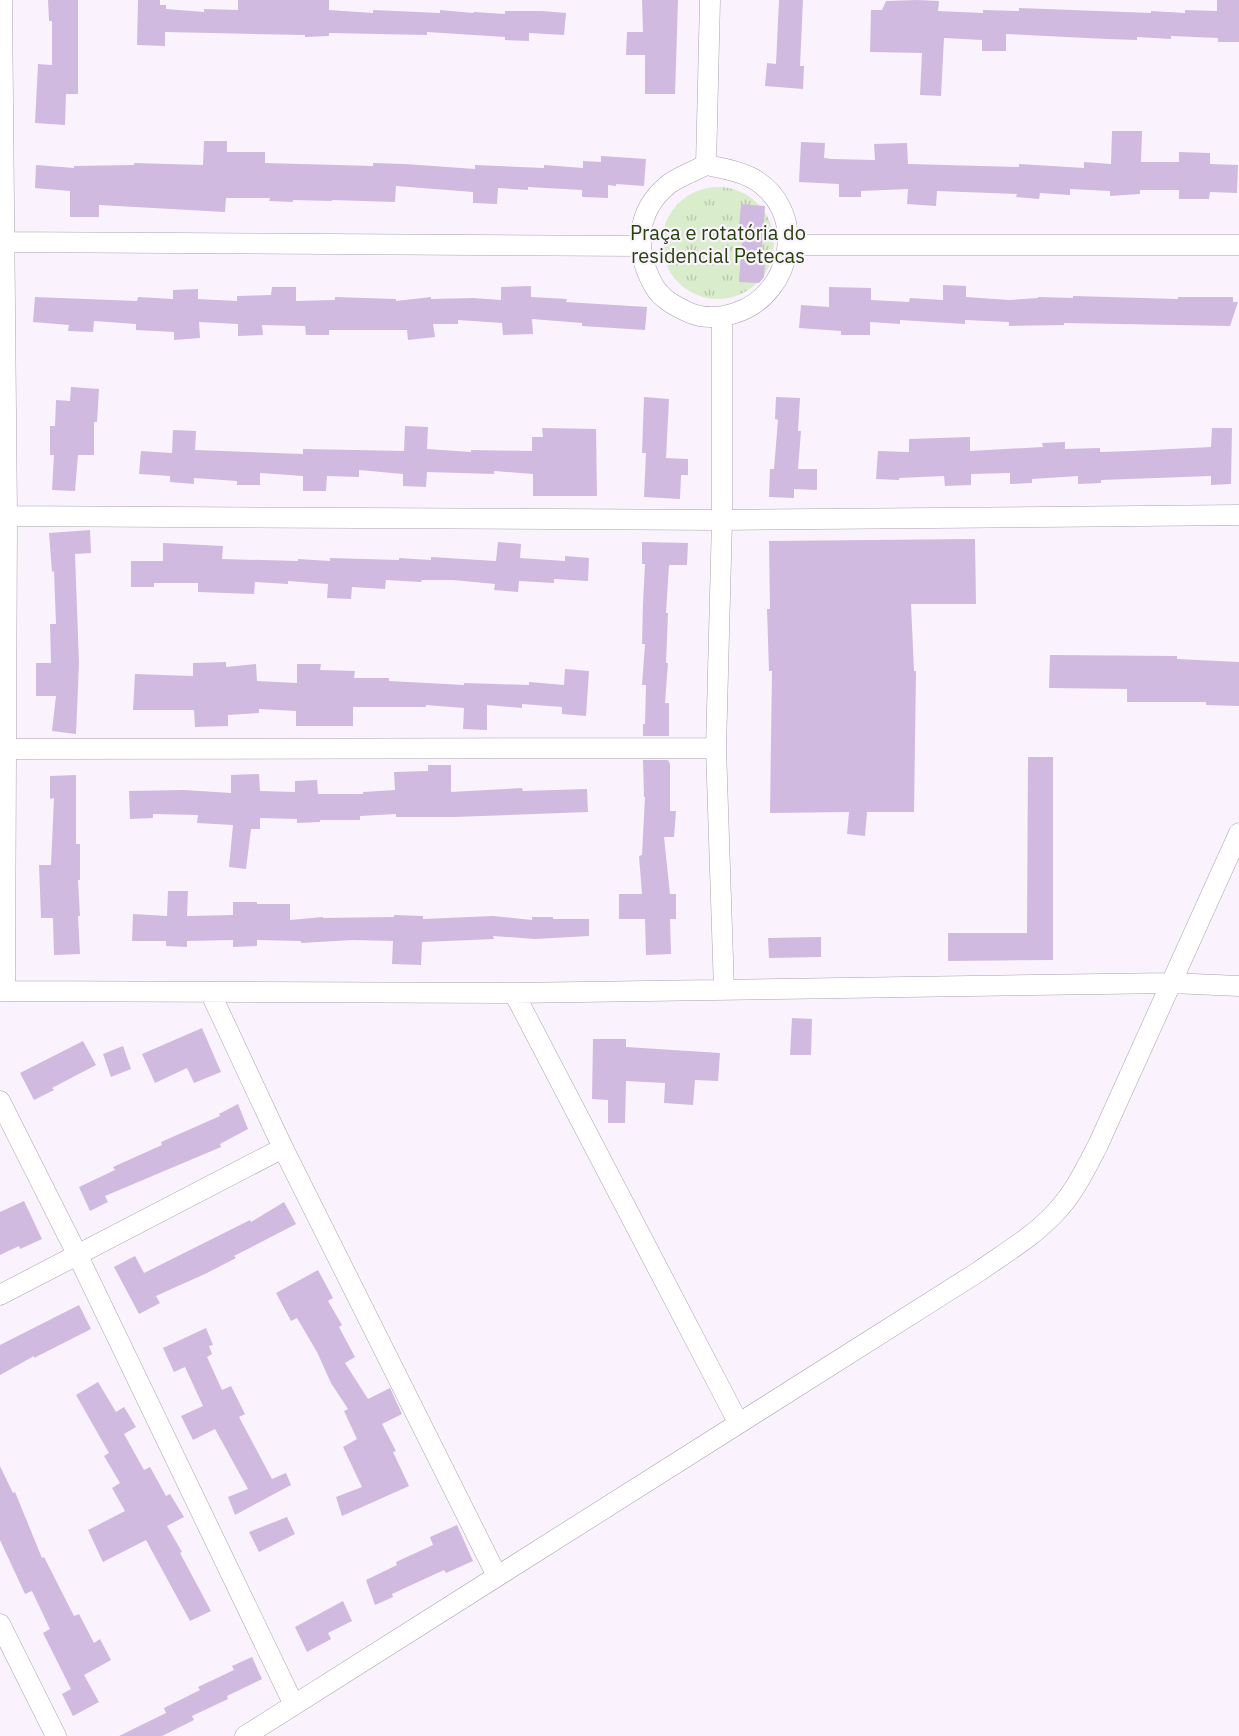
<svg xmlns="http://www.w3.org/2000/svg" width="1239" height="1736" font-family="'IBM Plex Sans',sans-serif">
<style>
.park{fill:url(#park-tufts)}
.building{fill:#d0badf}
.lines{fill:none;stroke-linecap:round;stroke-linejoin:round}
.minor-casing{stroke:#aaa2af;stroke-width:21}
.minor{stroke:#fff;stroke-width:20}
.labels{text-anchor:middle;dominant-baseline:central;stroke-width:4.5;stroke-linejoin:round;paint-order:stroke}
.park-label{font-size:20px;fill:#26420b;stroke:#faf3fe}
</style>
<defs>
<pattern id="park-tufts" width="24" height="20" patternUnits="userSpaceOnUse" patternTransform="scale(1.5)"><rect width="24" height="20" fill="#d9eccc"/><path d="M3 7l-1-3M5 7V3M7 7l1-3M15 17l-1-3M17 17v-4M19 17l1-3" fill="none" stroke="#bbcbb0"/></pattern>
</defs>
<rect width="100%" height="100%" fill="#faf3fe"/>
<path class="park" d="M662 243a56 56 0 1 1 112 0a56 56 0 1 1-112 0Z"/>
<path class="building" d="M 48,0 L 78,0 L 78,94 L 66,94 L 65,125 L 35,123 L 38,64 L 52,65 L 52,21 L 49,21 Z
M 138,0 L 160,0 L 160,5 L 166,5 L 166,9 L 204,12 L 204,9 L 238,10 L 238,0 L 329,0 L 329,10 L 373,13 L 373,10 L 440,13 L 440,10 L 473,13 L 474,12 L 505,14 L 505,11 L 542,11 L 566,13 L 564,35 L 529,33 L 529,41 L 505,40 L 505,37 L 427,32 L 427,35 L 329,33 L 329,36 L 305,37 L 305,35 L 165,32 L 165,46 L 137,45 Z
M 642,0 L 678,0 L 675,94 L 645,94 L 645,55 L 626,55 L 627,32 L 643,32 Z
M 779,0 L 803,0 L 800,66 L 804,66 L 803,89 L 765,86 L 767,63 L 776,64 Z
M 917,0 L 939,1 L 938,11 L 983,13 L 983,10 L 1019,11 L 1019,8 L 1151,13 L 1151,11 L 1185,13 L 1185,10 L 1217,11 L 1217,0 L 1239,0 L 1239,42 L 1218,42 L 1218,38 L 1171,36 L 1171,39 L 1137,37 L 1137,40 L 1107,39 L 1006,34 L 1006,51 L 982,51 L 982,40 L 944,38 L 941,96 L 920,95 L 922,53 L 870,52 L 871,10 L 882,10 L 886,1 Z
M 1112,131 L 1142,131 L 1141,162 L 1179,162 L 1179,152 L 1210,153 L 1210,164 L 1238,165 L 1237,193 L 1210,192 L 1209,199 L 1179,199 L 1179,190 L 1140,190 L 1140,194 L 1110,196 L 1110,191 L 1070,189 L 1070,195 L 1040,193 L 1039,199 L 1016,197 L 1017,194 L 937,191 L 936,206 L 907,204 L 908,189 L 861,191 L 861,197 L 839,197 L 839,184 L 799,182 L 801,142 L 825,143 L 824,158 L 832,159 L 875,160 L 874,144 L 907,143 L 908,164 L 1019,167 L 1019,164 L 1084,168 L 1084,162 L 1111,164 Z
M 204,141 L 227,141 L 227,152 L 265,152 L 265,163 L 373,166 L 373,163 L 405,164 L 475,169 L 475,165 L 544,168 L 544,165 L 583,168 L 583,161 L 601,162 L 601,156 L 646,159 L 644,186 L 616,184 L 616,186 L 608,185 L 608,198 L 582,197 L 582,190 L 528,187 L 528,190 L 498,188 L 497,204 L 473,203 L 473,192 L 396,186 L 395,202 L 332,200 L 332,201 L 293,200 L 293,202 L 269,201 L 270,198 L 226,198 L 225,212 L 99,205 L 99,217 L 70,217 L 70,191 L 35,188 L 36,165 L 74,168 L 74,166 L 134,165 L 134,163 L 203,165 Z
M 741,204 L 765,206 L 761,261 L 765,261 L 764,277 L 759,283 L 739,282 L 743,227 L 739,227 Z
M 943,285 L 966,286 L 966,297 L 1009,300 L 1038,298 L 1038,297 L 1073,298 L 1073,296 L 1178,299 L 1178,297 L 1233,297 L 1233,302 L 1238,302 L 1230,326 L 1064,323 L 1064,325 L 1009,326 L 1009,322 L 965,320 L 965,324 L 900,320 L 900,324 L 870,322 L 870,335 L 841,335 L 841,331 L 799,328 L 801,305 L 829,307 L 829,287 L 871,288 L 871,300 L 909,302 L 910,298 L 943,300 Z
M 531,286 L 531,297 L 567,299 L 566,302 L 647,307 L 645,330 L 582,326 L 582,323 L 532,319 L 533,334 L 503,335 L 502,323 L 458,320 L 458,324 L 433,324 L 435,337 L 408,340 L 407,330 L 329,330 L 329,335 L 306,335 L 305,326 L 262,325 L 263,335 L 238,336 L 238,324 L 199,322 L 200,338 L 174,340 L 174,332 L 136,330 L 136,324 L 94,321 L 93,332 L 68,331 L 69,325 L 33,322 L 35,297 L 137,301 L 138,297 L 173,299 L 173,290 L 198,289 L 198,299 L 237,301 L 237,296 L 271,295 L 272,287 L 296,287 L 296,301 L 335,300 L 335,297 L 396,299 L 396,301 L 431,297 L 431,299 L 473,298 L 501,300 L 501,287 Z
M 71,387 L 99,389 L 97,422 L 94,422 L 94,455 L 78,455 L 75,491 L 52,490 L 54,455 L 50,455 L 50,426 L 55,426 L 56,400 L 70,401 Z
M 644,397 L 669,399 L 666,458 L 688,459 L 688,475 L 681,475 L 680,499 L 644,497 L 646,453 L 642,453 Z
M 776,397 L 800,398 L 798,431 L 801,431 L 798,469 L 817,469 L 817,490 L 794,489 L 794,498 L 769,497 L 770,469 L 774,469 L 778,420 L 775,419 Z
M 405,426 L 428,427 L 427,449 L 471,452 L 471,450 L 532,451 L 532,437 L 543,437 L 542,428 L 596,429 L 597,496 L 533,496 L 533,474 L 494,471 L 494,474 L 427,472 L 426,487 L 403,486 L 403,474 L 359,470 L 359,477 L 327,476 L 326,491 L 303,491 L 303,476 L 260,473 L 260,485 L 237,485 L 237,481 L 194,478 L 194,484 L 170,482 L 170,476 L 139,474 L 141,451 L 172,453 L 173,430 L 196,431 L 195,450 L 303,454 L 303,449 L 404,451 Z
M 1212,428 L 1232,428 L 1231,484 L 1211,485 L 1211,476 L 1101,480 L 1101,483 L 1078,484 L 1078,476 L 1032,479 L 1032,483 L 1010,484 L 1010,473 L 971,474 L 971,485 L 945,486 L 944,476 L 899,478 L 899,480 L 876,479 L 878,451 L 909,452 L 909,439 L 970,437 L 970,451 L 1043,447 L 1042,443 L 1065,442 L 1065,449 L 1100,448 L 1100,452 L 1132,451 L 1211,447 Z
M 90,530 L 91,553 L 75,554 L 79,663 L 76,734 L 52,731 L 56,696 L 36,696 L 36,663 L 51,663 L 50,624 L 56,624 L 54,571 L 52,572 L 49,533 Z
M 975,539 L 976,604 L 911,604 L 914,671 L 916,671 L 914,812 L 867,812 L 865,836 L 847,834 L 849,812 L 770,813 L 772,671 L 769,671 L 767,609 L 770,609 L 769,541 Z
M 498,542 L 521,544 L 520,558 L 565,561 L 565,556 L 589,558 L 588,581 L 554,579 L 554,583 L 519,581 L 518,592 L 494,590 L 495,584 L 453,580 L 422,580 L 421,582 L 386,580 L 385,589 L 352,587 L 351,599 L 327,598 L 328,584 L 288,581 L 288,584 L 255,582 L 254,594 L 198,592 L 198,583 L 154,583 L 154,587 L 131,587 L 131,561 L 163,561 L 163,543 L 223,546 L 222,559 L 298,561 L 298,559 L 330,561 L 330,558 L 399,560 L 399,558 L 431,560 L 431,557 L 496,561 Z
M 642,542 L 688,543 L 687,565 L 669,565 L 666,613 L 668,613 L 666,663 L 668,663 L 665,703 L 669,703 L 669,736 L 643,736 L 643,724 L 645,724 L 646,685 L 642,685 L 645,644 L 642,644 L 643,603 L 645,564 L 642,564 Z
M 1050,655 L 1177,656 L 1177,659 L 1239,662 L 1239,706 L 1206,705 L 1206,702 L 1127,702 L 1127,689 L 1049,688 Z
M 226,662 L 226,667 L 256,664 L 257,681 L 297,683 L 297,664 L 321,664 L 320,670 L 355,671 L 354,678 L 389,678 L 389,681 L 464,685 L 464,683 L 529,685 L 529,682 L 564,685 L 565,669 L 589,671 L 586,716 L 562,714 L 562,707 L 522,704 L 522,708 L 487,705 L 487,730 L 463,729 L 464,708 L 426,705 L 426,707 L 353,707 L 353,726 L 296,726 L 296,711 L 259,709 L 259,713 L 228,715 L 228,726 L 195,727 L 194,710 L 133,710 L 135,674 L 193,676 L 193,663 Z
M 1028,757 L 1053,757 L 1053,960 L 948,961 L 948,933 L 1027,933 Z
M 643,760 L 668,760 L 670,764 L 670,811 L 676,811 L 674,837 L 664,837 L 670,894 L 676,894 L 676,919 L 670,919 L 671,954 L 646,955 L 645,919 L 619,919 L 619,894 L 642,894 L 639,856 L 642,855 L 645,797 L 644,797 Z
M 428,765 L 451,765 L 451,792 L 522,788 L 523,791 L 587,789 L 588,812 L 454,817 L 396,817 L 396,814 L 360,816 L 360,820 L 320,820 L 320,822 L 297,823 L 297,819 L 260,818 L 260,829 L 251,829 L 246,869 L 229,867 L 233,825 L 197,823 L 198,815 L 153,814 L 153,818 L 130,819 L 129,791 L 184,790 L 231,793 L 231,775 L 259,774 L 260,791 L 295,792 L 295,781 L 317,780 L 318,794 L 363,794 L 363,792 L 395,790 L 394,772 L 428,771 Z
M 76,775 L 76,844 L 80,844 L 80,880 L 78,880 L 80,916 L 78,916 L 80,954 L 54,955 L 53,918 L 41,918 L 39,865 L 51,865 L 54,798 L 50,799 L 50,776 Z
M 168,891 L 188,891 L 187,916 L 233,915 L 233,902 L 257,902 L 257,904 L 290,904 L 290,920 L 323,917 L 323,918 L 394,917 L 394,915 L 423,916 L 423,919 L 493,916 L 532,920 L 532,917 L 553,917 L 553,919 L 589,919 L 589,936 L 535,939 L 493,936 L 494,939 L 422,942 L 421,965 L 392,964 L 393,941 L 353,940 L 301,943 L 301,941 L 257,940 L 257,946 L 233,947 L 233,940 L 187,941 L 187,947 L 166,946 L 166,941 L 132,941 L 133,914 L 167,916 Z
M 821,937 L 821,957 L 769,958 L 768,938 Z
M 792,1018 L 812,1019 L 811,1055 L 790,1055 Z
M 202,1028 L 221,1072 L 194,1083 L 187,1068 L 155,1083 L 142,1054 Z
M 593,1039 L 626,1039 L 626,1047 L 720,1053 L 718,1081 L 695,1080 L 693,1105 L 664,1103 L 665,1083 L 626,1081 L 625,1123 L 608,1123 L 608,1100 L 592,1099 Z
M 83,1041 L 96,1065 L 52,1088 L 54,1090 L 34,1100 L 20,1073 Z
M 123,1046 L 131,1069 L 111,1077 L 103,1054 Z
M 238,1104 L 248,1129 L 220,1144 L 221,1147 L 105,1196 L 108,1202 L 90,1211 L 79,1187 L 115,1170 L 113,1167 L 162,1145 L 161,1142 L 220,1116 L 219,1114 Z
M 24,1201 L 42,1239 L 20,1249 L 19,1246 L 0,1255 L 0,1212 Z
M 284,1202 L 296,1224 L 234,1256 L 236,1258 L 207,1273 L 156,1296 L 160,1303 L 139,1314 L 114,1267 L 135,1256 L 144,1273 L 250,1220 L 251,1222 Z
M 318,1270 L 333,1298 L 328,1301 L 342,1325 L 339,1327 L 355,1357 L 345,1363 L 368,1399 L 390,1388 L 402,1414 L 382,1424 L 396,1451 L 393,1452 L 409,1486 L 342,1516 L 336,1497 L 362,1487 L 343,1447 L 357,1439 L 344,1411 L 348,1409 L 331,1383 L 317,1352 L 297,1318 L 291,1321 L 276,1293 Z
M 79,1305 L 91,1329 L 34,1358 L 34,1356 L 0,1375 L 0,1345 Z
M 206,1328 L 213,1345 L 209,1346 L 212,1354 L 207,1357 L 222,1390 L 231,1386 L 245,1414 L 239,1417 L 272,1479 L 286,1473 L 291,1485 L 235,1515 L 228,1497 L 248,1489 L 215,1429 L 193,1440 L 181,1416 L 203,1406 L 185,1367 L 174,1372 L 163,1348 Z
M 98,1382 L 116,1412 L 124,1407 L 136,1427 L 124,1434 L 144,1470 L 150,1467 L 166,1496 L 170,1494 L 184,1517 L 167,1526 L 182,1552 L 180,1553 L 211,1611 L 190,1621 L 146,1540 L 103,1562 L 88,1530 L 125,1511 L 112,1488 L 120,1483 L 104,1456 L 109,1453 L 76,1395 Z
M 0,1466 L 13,1493 L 15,1492 L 42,1558 L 44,1557 L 74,1616 L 79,1614 L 94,1643 L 100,1639 L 111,1660 L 84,1675 L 99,1702 L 73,1716 L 62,1694 L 71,1689 L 43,1633 L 50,1629 L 32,1591 L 25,1594 L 0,1540 Z
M 287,1517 L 295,1534 L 259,1552 L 249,1532 Z
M 457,1525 L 473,1561 L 446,1573 L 444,1570 L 392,1594 L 393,1597 L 375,1605 L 366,1580 L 397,1565 L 396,1562 L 433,1545 L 430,1537 Z
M 343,1601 L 352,1621 L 328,1633 L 331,1639 L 307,1652 L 295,1627 Z
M 252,1657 L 262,1679 L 227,1696 L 228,1699 L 192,1716 L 194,1720 L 162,1736 L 119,1736 L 166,1713 L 164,1708 L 200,1690 L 198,1687 L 234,1670 L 232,1666 Z"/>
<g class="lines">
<g class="minor-casing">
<path id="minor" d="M 2,0 L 7,516 L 5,991
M 706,165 C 721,168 736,170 750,177 C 809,207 795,294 735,313 C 720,318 705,319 690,313 C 677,307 662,300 654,286 C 634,251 635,211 669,184 C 680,176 694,171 706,165 Z
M 706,165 L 710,0
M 0,242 L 640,246
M 789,245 L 1239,245
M 722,317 L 722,520 L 716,748 L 724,990
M 0,516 L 722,520 L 1239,515
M 0,749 L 716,748
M 0,991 L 514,993 L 1171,983 L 1239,986
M 210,992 L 283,1148 L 497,1576
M 514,993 L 738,1422
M 0,1101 L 78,1256 L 294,1705
M 0,1295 L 283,1148
M 0,1624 L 56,1736
M 245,1736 L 978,1272 C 1005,1253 1034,1236 1056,1212 C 1074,1193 1086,1168 1098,1145 L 1239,833"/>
</g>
<use href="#minor" class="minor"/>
</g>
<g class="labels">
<g class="park-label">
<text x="718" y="232">Praça e rotatória do<tspan x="718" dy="23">residencial Petecas</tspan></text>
</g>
</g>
</svg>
